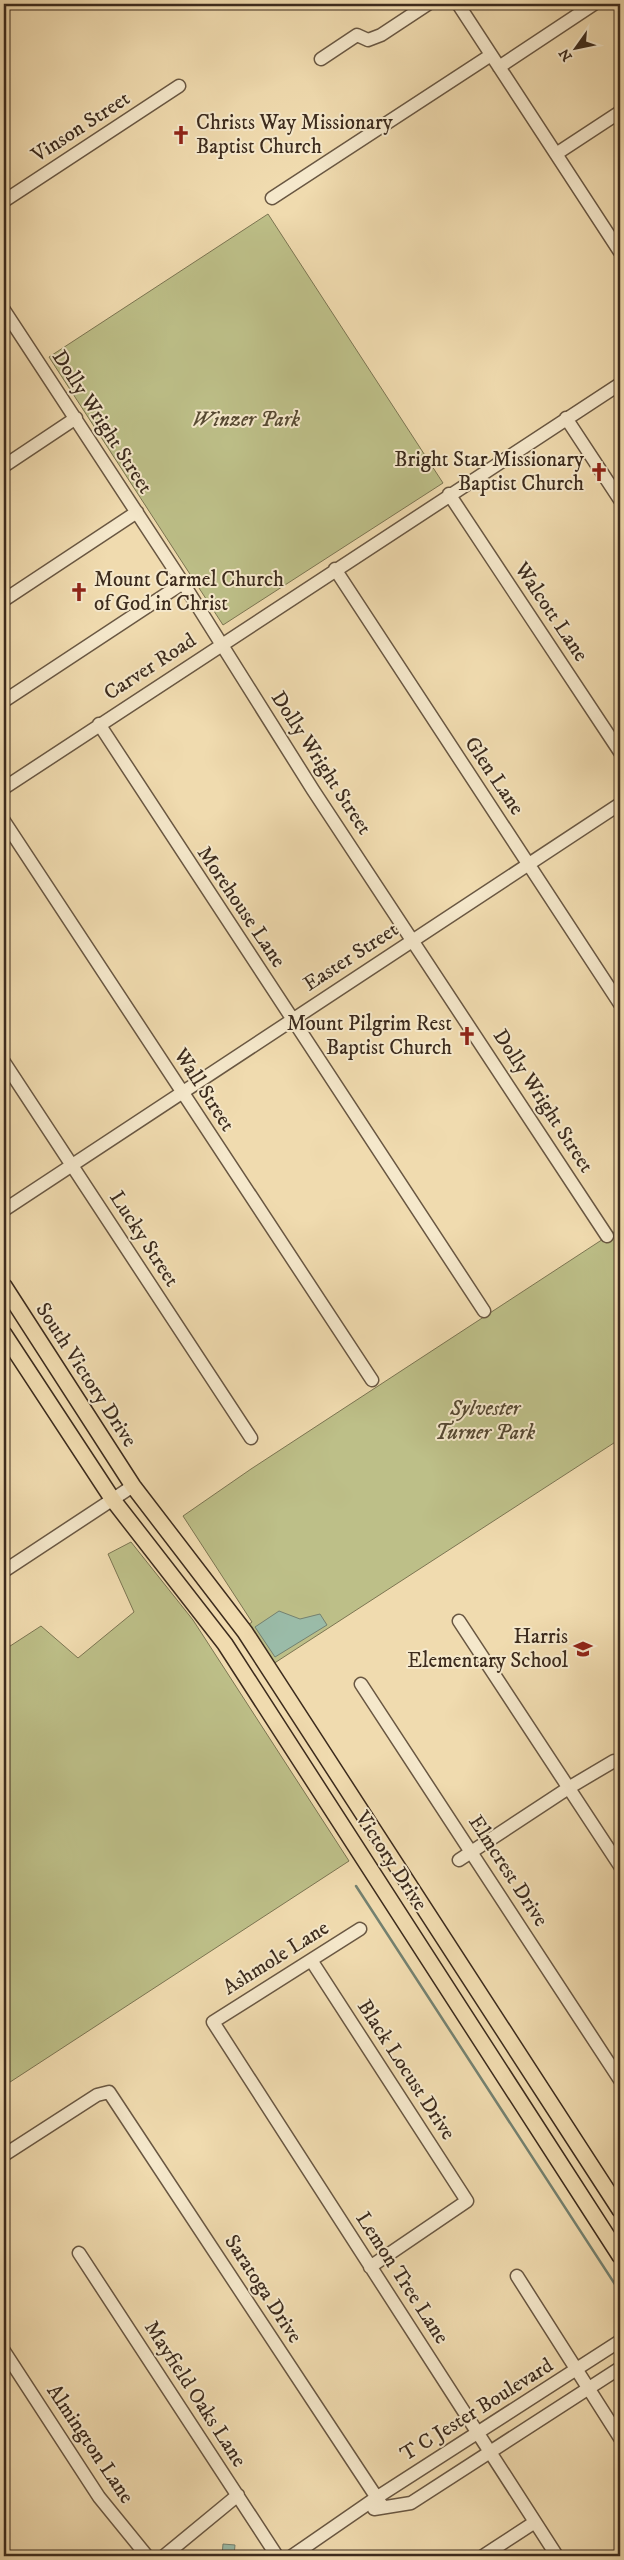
<svg xmlns="http://www.w3.org/2000/svg" width="624" height="2560" font-family="'IM FELL DW Pica',serif">
<style>
.green{fill:#bdbf88;stroke:#7c7552}
.water{fill:#9abba8;stroke:#748170}
.lines{fill:none;stroke-linecap:round;stroke-linejoin:round}
.stream{stroke:#748170;stroke-width:2.5}
.minor-casing{stroke:#695742;stroke-width:15}
.major-casing{stroke:#3c2b1d;stroke-width:18}
.minor{stroke:#f5e8cb;stroke-width:12}
.major{stroke:#f0dbaf;stroke-width:15}
.labels{text-anchor:middle;dominant-baseline:central;stroke-width:4;stroke-linejoin:round;paint-order:stroke}
.poi-label{font-size:21px;fill:#3c2b1d;stroke:#f5e8cb;text-anchor:end}
.street-label{font-size:21px;fill:#3c2b1d;stroke:#f5e8cb}
.park-label{font-size:21px;font-style:italic;fill:#564932;stroke:#f5e8cb}
</style>
<rect width="100%" height="100%" fill="#f0dbaf"/>
<filter id="stains"><feTurbulence type="fractalNoise" baseFrequency=".004" numOctaves="4"/><feColorMatrix values="0 0 0 0 .2 0 0 0 0 .09 0 0 0 0 .02 0 0 0 .5 -.17"/></filter>
<radialGradient id="worn" r=".72"><stop offset=".6" stop-color="#630" stop-opacity="0"/><stop offset="1" stop-color="#630" stop-opacity=".3"/></radialGradient>
<path class="green" d="M 268,214 L 443,483 L 223,625 L 49,357 Z
M 620,1228 L 620,1439 L 273,1664 L 248,1625 L 252,1622 L 183,1516 L 251,1469 Z
M 131,1542 L 193,1620 L 349,1861 L 4,2086 L 4,1650 L 41,1626 L 78,1658 L 134,1612 L 108,1554 Z"/>
<path class="water" d="M 279,1611 L 300,1619 L 320,1614 L 327,1625 L 275,1657 L 255,1627 Z
M 223,2544 L 235,2545 L 234,2556 L 222,2556 Z"/>
<g class="lines">
<path class="stream" d="M 356,1886 L 620,2292"/>
<g class="minor-casing">
<path id="minor" d="M 458,4 L 620,252
M 321,59 L 357,35 L 368,40 L 381,35 L 428,4
M 499,67 L 594,4
M 556,154 L 620,112
M 272,198 L 491,55
M 4,201 L 179,86
M 4,310 L 183,583 L 313,790 L 607,1236
M 566,418 L 620,500
M 4,466 L 76,418
M 449,494 L 620,752
M 335,569 L 620,1004
M 4,600 L 137,512
M 4,701 L 183,583
M 99,724 L 484,1311
M 4,788 L 620,384
M 4,821 L 372,1380
M 4,1062 L 251,1438
M 4,1210 L 620,804
M 4,1571 L 133,1486
M 459,1621 L 620,1866
M 361,1684 L 620,2080
M 459,1860 L 570,1787 L 614,1761
M 360,1929 L 213,2022 L 557,2556
M 311,1960 L 467,2201 L 370,2267
M 4,2155 L 97,2095 L 109,2092 L 383,2507
M 79,2253 L 277,2556
M 517,2276 L 620,2438
M 4,2351 L 99,2497 L 147,2556
M 374,2509 L 411,2503 L 620,2368
M 164,2556 L 238,2495
M 292,2556 L 376,2498 L 620,2341
M 483,2556 L 535,2522"/>
</g>
<g class="major-casing">
<path id="major" d="M 4,1286 L 133,1486 L 245,1632 L 620,2210
M 4,1334 L 113,1500 L 225,1644 L 620,2256"/>
</g>
<use href="#minor" class="minor"/>
<use href="#major" class="major"/>
</g>
<defs>
<g id="church-bare" transform="scale(1.5)"><path d="M-1.2-6h2.4v3.5h3.3v2.4h-3.3V6h-2.4V-.1h-3.3v-2.4h3.3Z" fill="#8f2418" stroke="#f5e8cb" stroke-width="2.5" paint-order="stroke"/></g>
<g id="school-bare" transform="scale(1.5)"><path d="M0-5L7-2L0 1L-7-2ZM-4 1L0 2.5L4 1V4Q0 6-4 4Z" fill="#8f2418" stroke="#f5e8cb" stroke-width="2.5" paint-order="stroke"/></g>
</defs>
<g fill-rule="evenodd">
<use href="#church-bare" x="181" y="135"/>
<use href="#church-bare" x="599" y="472"/>
<use href="#church-bare" x="79" y="592"/>
<use href="#church-bare" x="467" y="1036"/>
<use href="#school-bare" x="583" y="1649"/>
</g>
<g class="labels">
<g class="poi-label">
<text x="196" y="123" text-anchor="start">Christs Way Missionary<tspan x="196" dy="24">Baptist Church</tspan></text>
<text x="584" y="460">Bright Star Missionary<tspan x="584" dy="24">Baptist Church</tspan></text>
<text x="94" y="580" text-anchor="start">Mount Carmel Church<tspan x="94" dy="24">of God in Christ</tspan></text>
<text x="452" y="1024">Mount Pilgrim Rest<tspan x="452" dy="24">Baptist Church</tspan></text>
<text x="568" y="1637">Harris<tspan x="568" dy="24">Elementary School</tspan></text>
</g>
<g class="street-label">
<text transform="translate(81 127) rotate(-33)">Vinson Street</text>
<text transform="translate(102 422) rotate(57)">Dolly Wright Street</text>
<text transform="translate(551 612) rotate(56)">Walcott Lane</text>
<text transform="translate(150 667) rotate(-33)">Carver Road</text>
<text transform="translate(321 763) rotate(57)">Dolly Wright Street</text>
<text transform="translate(494 776) rotate(56)">Glen Lane</text>
<text transform="translate(241 907) rotate(56)">Morehouse Lane</text>
<text transform="translate(351 957) rotate(-33)">Easter Street</text>
<text transform="translate(204 1090) rotate(57)">Wall Street</text>
<text transform="translate(543 1101) rotate(57)">Dolly Wright Street</text>
<text transform="translate(144 1239) rotate(57)">Lucky Street</text>
<text transform="translate(86 1375) rotate(57)">South Victory Drive</text>
<text transform="translate(391 1861) rotate(57)">Victory Drive</text>
<text transform="translate(508 1871) rotate(57)">Elmcrest Drive</text>
<text transform="translate(276 1958) rotate(-32)">Ashmole Lane</text>
<text transform="translate(406 2070) rotate(57)">Black Locust Drive</text>
<text transform="translate(402 2278) rotate(57)">Lemon Tree Lane</text>
<text transform="translate(263 2289) rotate(57)">Saratoga Drive</text>
<text transform="translate(195 2394) rotate(57)">Mayfield Oaks Lane</text>
<text transform="translate(477 2410) rotate(-32)">T C Jester Boulevard</text>
<text transform="translate(90 2444) rotate(56)">Almington Lane</text>
</g>
<g class="park-label">
<text x="246" y="420">Winzer Park</text>
<text x="485" y="1409">Sylvester<tspan x="485" dy="24">Turner Park</tspan></text>
</g>
</g>
<rect width="624" height="2560" fill="none" stroke="#f0dbaf" stroke-width="20"/>
<rect x="5" y="5" width="614" height="2550" fill="none" stroke="#3c2b1d" stroke-width="2.5"/>
<rect x="10" y="10" width="604" height="2540" fill="none" stroke="#3c2b1d"/>
<g transform="translate(576 48) rotate(237)" stroke="#f5e8cb" stroke-width="4" paint-order="stroke">
<path d="M0-4L9 19L0 12L-9 19Z" fill="#3c2b1d"/>
<text y="-8" font-size="14" font-weight="bold" text-anchor="middle" fill="#3c2b1d">N</text>
</g>
<rect width="100%" height="100%" filter="url(#stains)"/>
<rect width="100%" height="100%" fill="url(#worn)"/>
</svg>
